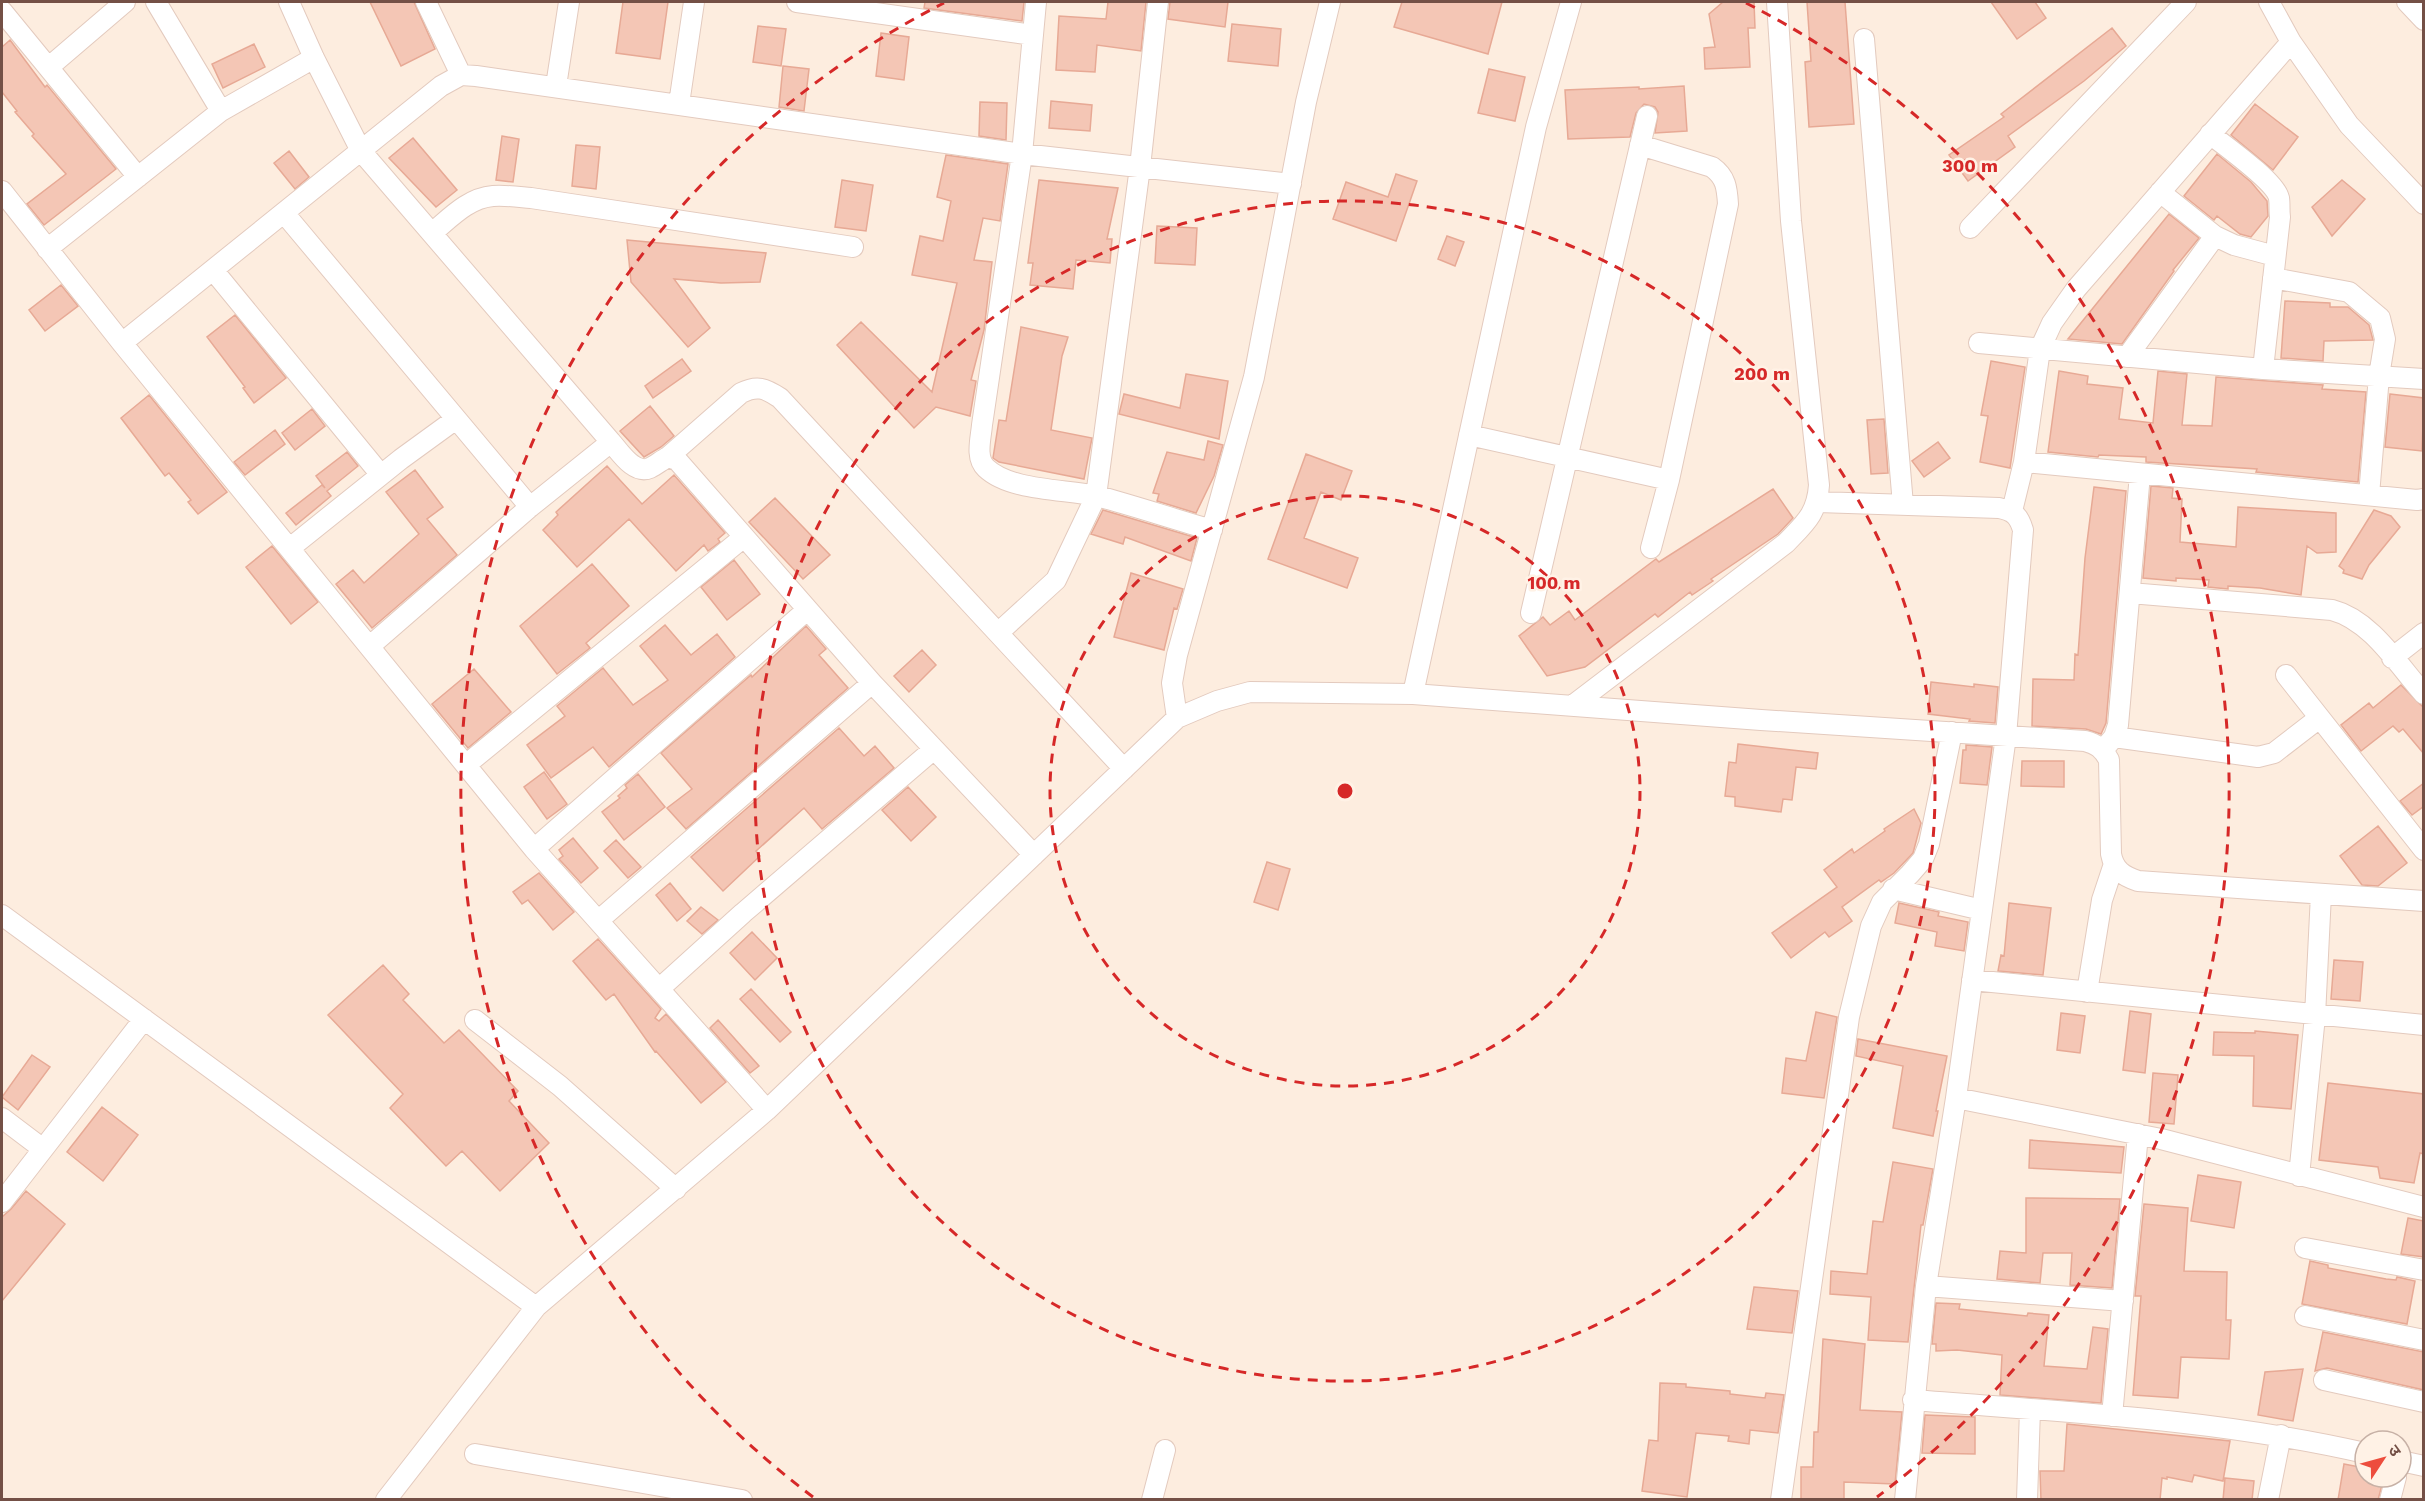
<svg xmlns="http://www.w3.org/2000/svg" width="2425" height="1501" font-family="'Work Sans','Noto Sans Devanagari',sans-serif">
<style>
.building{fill:#f4c6b5;stroke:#e7a995;stroke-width:1.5}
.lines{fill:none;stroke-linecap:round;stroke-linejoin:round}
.minor-casing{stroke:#e3cabe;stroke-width:22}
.minor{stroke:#fff;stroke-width:20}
.ring{fill:none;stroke:#d62828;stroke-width:3;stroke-dasharray:10 8}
.centre{fill:#d62828;stroke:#fff2e6;stroke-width:3}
.ring-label{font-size:18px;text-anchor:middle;font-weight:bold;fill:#d62828;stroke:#fff2e6;stroke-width:5;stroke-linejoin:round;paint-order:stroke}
</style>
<rect width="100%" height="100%" fill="#fdeddf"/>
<path class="building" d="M 370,2 L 414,2 L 435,49 L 401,66 Z
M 623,2 L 668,2 L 660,59 L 616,53 Z
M 925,2 L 1024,2 L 1022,21 L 924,8 Z
M 1108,2 L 1146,2 L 1141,51 L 1097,45 L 1095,72 L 1056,70 L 1059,16 L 1106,19 Z
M 1170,2 L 1228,2 L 1225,27 L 1168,19 Z
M 1402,2 L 1502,2 L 1488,54 L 1394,27 Z
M 1723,2 L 1754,2 L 1755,28 L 1748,28 L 1750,67 L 1705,69 L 1704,48 L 1715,47 L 1709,14 Z
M 1807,2 L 1845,2 L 1854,124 L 1809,127 L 1805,62 L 1811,61 Z
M 1991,2 L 2035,2 L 2046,18 L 2017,39 Z
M 1232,24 L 1281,29 L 1278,66 L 1228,61 Z
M 758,26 L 786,29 L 781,66 L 753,62 Z
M 2112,28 L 2126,46 L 2084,81 L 2008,136 L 2015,147 L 1968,181 L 1949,155 L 2004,117 L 2001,114 Z
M 881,33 L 909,37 L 904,80 L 876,76 Z
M 10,40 L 45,87 L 47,85 L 116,169 L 44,225 L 27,204 L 66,174 L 32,136 L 34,134 L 15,112 L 17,111 L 2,92 L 2,47 Z
M 254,44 L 265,67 L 223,88 L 212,64 Z
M 783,66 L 809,69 L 804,111 L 779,107 Z
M 1489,69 L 1525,77 L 1515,121 L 1478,113 Z
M 1684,86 L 1687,131 L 1655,133 L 1658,112 L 1655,107 L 1644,104 L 1636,113 L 1630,137 L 1568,139 L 1565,90 L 1639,87 L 1639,89 Z
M 1051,101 L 1092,105 L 1090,131 L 1049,128 Z
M 980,102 L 1007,103 L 1006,140 L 979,136 Z
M 2255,104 L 2298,137 L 2273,170 L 2231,135 Z
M 502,136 L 519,139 L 513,182 L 496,180 Z
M 413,138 L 457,190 L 436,207 L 389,158 Z
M 576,145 L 600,147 L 596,189 L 572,186 Z
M 289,151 L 309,177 L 295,189 L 274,163 Z
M 2217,154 L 2251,182 L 2267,201 L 2268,216 L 2251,237 L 2240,234 L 2217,216 L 2214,220 L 2184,196 Z
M 946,155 L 1008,164 L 1000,221 L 983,218 L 974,260 L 992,262 L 984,330 L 971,380 L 976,381 L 970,416 L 936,407 L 914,428 L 837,345 L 861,322 L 932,392 L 957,283 L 912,275 L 920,236 L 943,241 L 951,201 L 937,197 Z
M 1396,174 L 1417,181 L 1396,241 L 1333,219 L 1346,182 L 1388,197 Z
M 842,180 L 873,185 L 866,231 L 835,227 Z
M 1039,180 L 1118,188 L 1107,239 L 1112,239 L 1110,263 L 1076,260 L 1073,289 L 1030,285 L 1033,263 L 1028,263 Z
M 2342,180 L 2365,199 L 2332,236 L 2312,207 Z
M 2169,214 L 2199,238 L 2173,270 L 2174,271 L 2122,344 L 2068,339 Z
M 1157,226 L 1197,228 L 1195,265 L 1155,263 Z
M 1447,236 L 1464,242 L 1455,266 L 1438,259 Z
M 627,240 L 766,253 L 760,282 L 721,283 L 674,279 L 710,328 L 688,347 L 631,282 Z
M 61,285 L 78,306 L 45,331 L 29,310 Z
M 2285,301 L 2330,303 L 2330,307 L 2348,307 L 2369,325 L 2373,340 L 2324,341 L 2323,361 L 2281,358 Z
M 235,315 L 286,378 L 254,403 L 243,388 L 245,387 L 207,337 Z
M 1021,327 L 1068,337 L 1062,356 L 1051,430 L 1092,438 L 1084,479 L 999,462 L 993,458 L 999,420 L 1006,421 Z
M 682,359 L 691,371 L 653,398 L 645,386 Z
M 1991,361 L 2025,367 L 2010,468 L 1980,462 L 1988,416 L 1981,415 Z
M 2059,371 L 2088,376 L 2087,384 L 2123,388 L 2119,419 L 2153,423 L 2158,371 L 2187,374 L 2182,425 L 2212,426 L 2216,377 L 2323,385 L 2322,389 L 2366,392 L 2358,482 L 2256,472 L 2257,469 L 2146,462 L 2146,457 L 2099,455 L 2098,457 L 2048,452 Z
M 1186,374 L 1228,381 L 1219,439 L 1119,414 L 1124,394 L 1180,408 Z
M 2390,394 L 2424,398 L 2422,451 L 2385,447 Z
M 149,395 L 227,492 L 198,514 L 188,502 L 191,500 L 169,473 L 165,476 L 121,418 Z
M 650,406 L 674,436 L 661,447 L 644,457 L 620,431 Z
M 312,409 L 325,426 L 295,450 L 282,433 Z
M 1884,419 L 1888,473 L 1871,474 L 1867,420 Z
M 275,430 L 285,444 L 245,475 L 234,462 Z
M 1208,441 L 1223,445 L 1214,476 L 1196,513 L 1157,501 L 1159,494 L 1153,493 L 1167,452 L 1204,460 Z
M 1938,442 L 1950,458 L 1924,477 L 1912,461 Z
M 347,452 L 358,466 L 327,491 L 331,496 L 296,525 L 286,513 L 322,485 L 325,488 L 316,476 Z
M 1306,454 L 1352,471 L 1341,500 L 1321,492 L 1304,538 L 1358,558 L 1347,588 L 1268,559 Z
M 607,466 L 642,504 L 674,475 L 725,533 L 718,539 L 720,542 L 708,551 L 704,545 L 676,571 L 629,519 L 577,567 L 543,530 L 558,515 L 556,512 Z
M 415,470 L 443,507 L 427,519 L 457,555 L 372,628 L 336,584 L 353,570 L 364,583 L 419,534 L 386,492 Z
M 2151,486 L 2173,488 L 2172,498 L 2182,499 L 2180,542 L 2236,547 L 2238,507 L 2336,513 L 2336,552 L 2317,553 L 2307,546 L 2301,595 L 2260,588 L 2228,586 L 2228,589 L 2208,587 L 2209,580 L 2176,578 L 2176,581 L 2143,578 Z
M 2094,487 L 2126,491 L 2106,723 L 2101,734 L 2086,729 L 2032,726 L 2033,679 L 2074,680 L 2075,654 L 2078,655 L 2085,558 Z
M 1773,489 L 1793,518 L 1778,534 L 1711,579 L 1713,581 L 1692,595 L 1690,592 L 1658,617 L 1655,614 L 1585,667 L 1547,676 L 1519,636 L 1543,617 L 1550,625 L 1569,611 L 1575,620 L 1656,559 L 1659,562 Z
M 775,498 L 830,555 L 803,579 L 749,522 Z
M 1103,510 L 1197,538 L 1191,561 L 1125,537 L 1123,544 L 1091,534 Z
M 2374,510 L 2391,516 L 2400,527 L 2369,565 L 2362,579 L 2343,573 L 2344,570 L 2339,566 Z
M 272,546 L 318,602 L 291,624 L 246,567 Z
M 734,560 L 760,594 L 727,620 L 701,587 Z
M 592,564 L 629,606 L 586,643 L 590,648 L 557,674 L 520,626 Z
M 1131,573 L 1183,589 L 1177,609 L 1174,608 L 1164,650 L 1114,637 Z
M 665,625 L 691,655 L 717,634 L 735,657 L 609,767 L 593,747 L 551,778 L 527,745 L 565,716 L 557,706 L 603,668 L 633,705 L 668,680 L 640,646 Z
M 806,626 L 826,649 L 819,655 L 848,688 L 686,829 L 667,808 L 692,789 L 661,753 L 751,675 L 752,677 Z
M 922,650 L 936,665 L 909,692 L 894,676 Z
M 474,669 L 511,712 L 468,748 L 432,704 Z
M 1931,682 L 1974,687 L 1974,684 L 1998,687 L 1995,723 L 1969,721 L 1970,719 L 1928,714 Z
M 2401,685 L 2424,708 L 2424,754 L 2403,729 L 2399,732 L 2393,726 L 2361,751 L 2341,725 L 2369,703 L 2373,708 Z
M 839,728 L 864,756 L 875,746 L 894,768 L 822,829 L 804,808 L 756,851 L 760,856 L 723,891 L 691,857 Z
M 1738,744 L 1818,753 L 1816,769 L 1796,767 L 1792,800 L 1783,799 L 1781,812 L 1735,806 L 1735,797 L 1725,796 L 1729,762 L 1736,763 Z
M 1966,745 L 1992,747 L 1987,785 L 1960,783 L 1963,750 L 1966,750 Z
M 2022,761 L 2064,761 L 2064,787 L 2021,786 Z
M 544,772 L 567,804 L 547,819 L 524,787 Z
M 638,774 L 665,807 L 624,840 L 602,812 L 620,798 L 618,796 L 627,788 L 625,785 Z
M 2424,783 L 2424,806 L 2412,815 L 2400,801 Z
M 908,787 L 936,817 L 911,841 L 882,810 Z
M 1914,809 L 1921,823 L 1913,853 L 1894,873 L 1881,882 L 1879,880 L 1842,907 L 1852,921 L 1829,937 L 1825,932 L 1791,958 L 1772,933 L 1837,887 L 1824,870 L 1852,849 L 1854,853 L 1885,831 L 1884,829 Z
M 2378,826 L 2407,863 L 2378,886 L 2362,885 L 2340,856 Z
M 573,838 L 598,868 L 581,883 L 559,859 L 563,856 L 559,850 Z
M 616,840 L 641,867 L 628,878 L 604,851 Z
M 1267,862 L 1290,869 L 1278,910 L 1254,902 Z
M 539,873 L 574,912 L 553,930 L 528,900 L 522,904 L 513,892 Z
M 670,883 L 691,909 L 677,921 L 656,895 Z
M 1899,903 L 1939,912 L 1938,916 L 1968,922 L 1964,951 L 1935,946 L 1937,932 L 1895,923 Z
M 2009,903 L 2051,908 L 2043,975 L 1998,971 L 2001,955 L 2004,956 Z
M 701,907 L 718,920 L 702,934 L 687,921 Z
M 752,932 L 777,958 L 755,980 L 730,953 Z
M 598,939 L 661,1009 L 655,1018 L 659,1021 L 666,1014 L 726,1082 L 701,1103 L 656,1051 L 655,1052 L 614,994 L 606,1000 L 573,961 Z
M 2334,960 L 2363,962 L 2360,1001 L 2331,999 Z
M 383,965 L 409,994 L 403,1000 L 444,1043 L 459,1030 L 518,1091 L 509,1101 L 549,1143 L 500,1191 L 462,1151 L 446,1166 L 390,1108 L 403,1094 L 328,1015 Z
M 751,989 L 791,1032 L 780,1042 L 740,999 Z
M 2130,1011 L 2151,1014 L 2145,1073 L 2123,1070 Z
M 1816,1012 L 1837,1017 L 1824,1098 L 1782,1093 L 1786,1058 L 1806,1061 Z
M 2061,1013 L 2085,1016 L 2080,1053 L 2057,1050 Z
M 718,1020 L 759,1066 L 750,1073 L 710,1028 Z
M 2255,1031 L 2298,1035 L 2291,1109 L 2253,1106 L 2254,1056 L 2213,1055 L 2214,1032 L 2255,1033 Z
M 1858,1039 L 1947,1056 L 1936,1111 L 1938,1111 L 1933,1136 L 1893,1128 L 1903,1066 L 1856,1056 Z
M 32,1055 L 50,1067 L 18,1110 L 2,1097 Z
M 2153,1073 L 2178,1075 L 2174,1124 L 2149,1122 Z
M 2328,1083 L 2424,1094 L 2424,1154 L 2420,1153 L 2414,1183 L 2380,1178 L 2378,1167 L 2319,1160 Z
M 102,1107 L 138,1135 L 103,1181 L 67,1152 Z
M 2030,1140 L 2124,1147 L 2121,1173 L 2029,1168 Z
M 1893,1162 L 1933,1169 L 1923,1225 L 1921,1225 L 1908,1342 L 1868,1340 L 1871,1297 L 1830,1294 L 1831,1271 L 1867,1274 L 1873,1221 L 1883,1222 Z
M 2198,1175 L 2241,1182 L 2234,1228 L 2191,1221 Z
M 26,1191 L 65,1224 L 2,1301 L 2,1217 L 11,1209 Z
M 2026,1198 L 2120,1199 L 2112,1288 L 2070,1285 L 2072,1253 L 2043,1253 L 2040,1283 L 1997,1279 L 2000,1251 L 2026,1253 Z
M 2144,1204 L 2188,1208 L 2184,1271 L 2227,1272 L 2226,1320 L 2231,1320 L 2229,1359 L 2181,1357 L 2178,1398 L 2133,1395 L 2141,1296 L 2135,1296 Z
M 2408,1218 L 2424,1221 L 2424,1257 L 2401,1254 Z
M 2310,1261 L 2328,1265 L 2328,1268 L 2386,1279 L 2396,1280 L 2397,1277 L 2415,1281 L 2407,1324 L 2302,1304 Z
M 1754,1287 L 1798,1291 L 1792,1333 L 1747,1329 Z
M 1936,1303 L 1960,1304 L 1959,1309 L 2027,1316 L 2028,1313 L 2049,1315 L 2044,1366 L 2087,1369 L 2093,1327 L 2108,1329 L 2101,1403 L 2000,1395 L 2002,1355 L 1957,1350 L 1936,1351 L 1936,1344 L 1932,1344 Z
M 2323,1332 L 2424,1352 L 2424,1390 L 2327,1368 L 2315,1371 Z
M 1823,1339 L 1865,1344 L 1860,1410 L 1902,1412 L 1895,1484 L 1844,1482 L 1844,1500 L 1801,1500 L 1801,1467 L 1813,1467 L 1814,1432 L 1818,1432 Z
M 2303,1369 L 2293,1421 L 2258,1415 L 2265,1372 Z
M 1660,1383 L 1686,1384 L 1686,1387 L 1730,1391 L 1730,1394 L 1765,1398 L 1766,1393 L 1784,1395 L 1778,1433 L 1750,1430 L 1749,1444 L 1728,1441 L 1729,1436 L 1696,1433 L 1687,1497 L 1642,1491 L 1649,1440 L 1658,1441 Z
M 1925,1415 L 1975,1417 L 1975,1454 L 1922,1453 Z
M 2067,1424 L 2230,1441 L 2223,1481 L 2194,1475 L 2192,1482 L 2167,1477 L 2167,1479 L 2162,1478 L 2160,1500 L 2041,1500 L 2040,1471 L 2064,1471 Z
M 2344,1464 L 2365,1468 L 2365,1477 L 2384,1477 L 2378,1500 L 2338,1500 Z
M 2225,1478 L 2254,1481 L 2252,1500 L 2223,1500 Z"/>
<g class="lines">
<g class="minor-casing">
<path id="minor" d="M 156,2 L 221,111
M 289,2 L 314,58 L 361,151 L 611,442 C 620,452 634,475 650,468 C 656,465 662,460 668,457 L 677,460 L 872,683 L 1034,855
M 426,2 L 461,75
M 797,2 L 1033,35
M 1036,2 L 1022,154 L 982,425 C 981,438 975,458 986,468 C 1010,491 1065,489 1097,496 C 1135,506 1173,519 1212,530
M 2269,2 L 2291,42 L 2349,125 L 2424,204
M 2407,2 L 2424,20
M 2,11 L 138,177
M 1864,39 L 1903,505
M 49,67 L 125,2
M 556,86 L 569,2
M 679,104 L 694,2
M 2210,134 C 2225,146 2275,181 2279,198 C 2280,204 2279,211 2280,217 L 2263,369
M 1640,145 L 1712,167 C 1726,177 1727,188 1728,204 L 1669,480 L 1651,548
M 2,191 L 122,343 L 534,849 L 767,1110
M 2160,192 L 2215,236 L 2234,245 L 2275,256
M 284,213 L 530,507
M 1970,228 L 2186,2
M 432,233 C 450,218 468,198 493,196 C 505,195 519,197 531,198 L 853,247
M 47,249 L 221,111 L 314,58
M 213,270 L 381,475
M 2273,278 L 2349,292 L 2380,318 L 2385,339 L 2379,376 L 2369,495
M 122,343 L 441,86 L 461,75 L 476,76 L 1022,154 L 1291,184
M 1979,343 L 2263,369 L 2424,379
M 2127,357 L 2215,236
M 1469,435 L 1669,480
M 668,457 L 741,393 C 757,385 765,388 780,398 L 1124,769
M 2024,462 L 2417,500 L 2424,499
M 1818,502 L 1999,508 C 2014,511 2019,516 2023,530 L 2006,736 L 1956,1098 L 1926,1286 L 1905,1500
M 2012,511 L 2024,462 L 2040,349 L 2052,323 L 2076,289 L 2291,42
M 290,548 L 401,459 L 456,419
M 2130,593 L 2332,610 C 2371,620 2398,665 2424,694
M 1531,613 L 1647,116
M 998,633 L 1056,580 L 1096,496 L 1140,167 L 1158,2
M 370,646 L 530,507 L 611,442
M 2392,658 L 2424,633
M 2286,675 L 2424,850
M 1413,694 L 1536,127 L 1571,2
M 1572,706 L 1786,543 C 1805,523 1817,514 1819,485 L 1791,221 L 1777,2
M 1177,718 L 1172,683 L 1177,655 L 1254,377 L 1306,102 L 1330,2
M 2114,737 L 2258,757 L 2274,753 L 2318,719
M 2103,750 L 2114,737 L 2118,725 L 2140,474
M 467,764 L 744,537
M 534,849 L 807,610
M 1893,889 L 1982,910
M 2,915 L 536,1307
M 599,920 L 872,683
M 1972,980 L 2424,1025
M 659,989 L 743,913 L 934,749
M 2087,992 L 2102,900 L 2113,867
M 475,1020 L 560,1086 L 676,1189
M 1956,1098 L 2161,1139 L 2424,1207
M 2,1118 L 43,1149
M 2299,1176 L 2315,1016 L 2321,894
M 2,1202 L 144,1019
M 2305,1248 L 2424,1270
M 1926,1286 L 2123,1301
M 2305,1316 L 2424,1340
M 2324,1380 L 2424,1402
M 1913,1400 C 2064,1412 2217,1419 2365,1453
M 2112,1416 L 2138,1134
M 475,1454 L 742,1500
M 2401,1461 L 2424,1466
M 386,1500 L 536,1307 L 767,1110 L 1177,718 L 1217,701 L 1250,692 L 1413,694 L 1761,720 L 2085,741 C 2097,744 2103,749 2109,760 L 2111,854 C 2114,870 2123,876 2138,881 L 2424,901
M 1152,1500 L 1165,1450
M 1781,1500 L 1849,1017 L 1871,926 L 1882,902 L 1910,874 L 1923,859 L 1929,844 L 1952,732
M 2027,1500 L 2030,1409
M 2268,1500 L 2281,1435
M 2390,1500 L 2396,1477"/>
</g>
<use href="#minor" class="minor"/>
</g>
<g class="ring">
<circle cx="1345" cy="791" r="295"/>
<circle cx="1345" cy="791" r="590"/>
<path d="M813 1497A884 884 0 0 1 944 3M1746 3A884 884 0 0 1 1877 1497"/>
</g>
<circle cx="1345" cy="791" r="9" class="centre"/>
<g class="ring-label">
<text x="1970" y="172">300 m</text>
<text x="1762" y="380">200 m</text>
<text x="1554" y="589">100 m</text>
</g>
<rect width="2425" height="1501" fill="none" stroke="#745046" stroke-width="6"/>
<g transform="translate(2383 1459) rotate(54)"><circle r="28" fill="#fff2e6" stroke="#c7b1a6" stroke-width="1.5"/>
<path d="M0-4.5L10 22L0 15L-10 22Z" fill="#ed4d3d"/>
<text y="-9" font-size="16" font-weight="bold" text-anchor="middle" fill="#745046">उ</text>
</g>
</svg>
